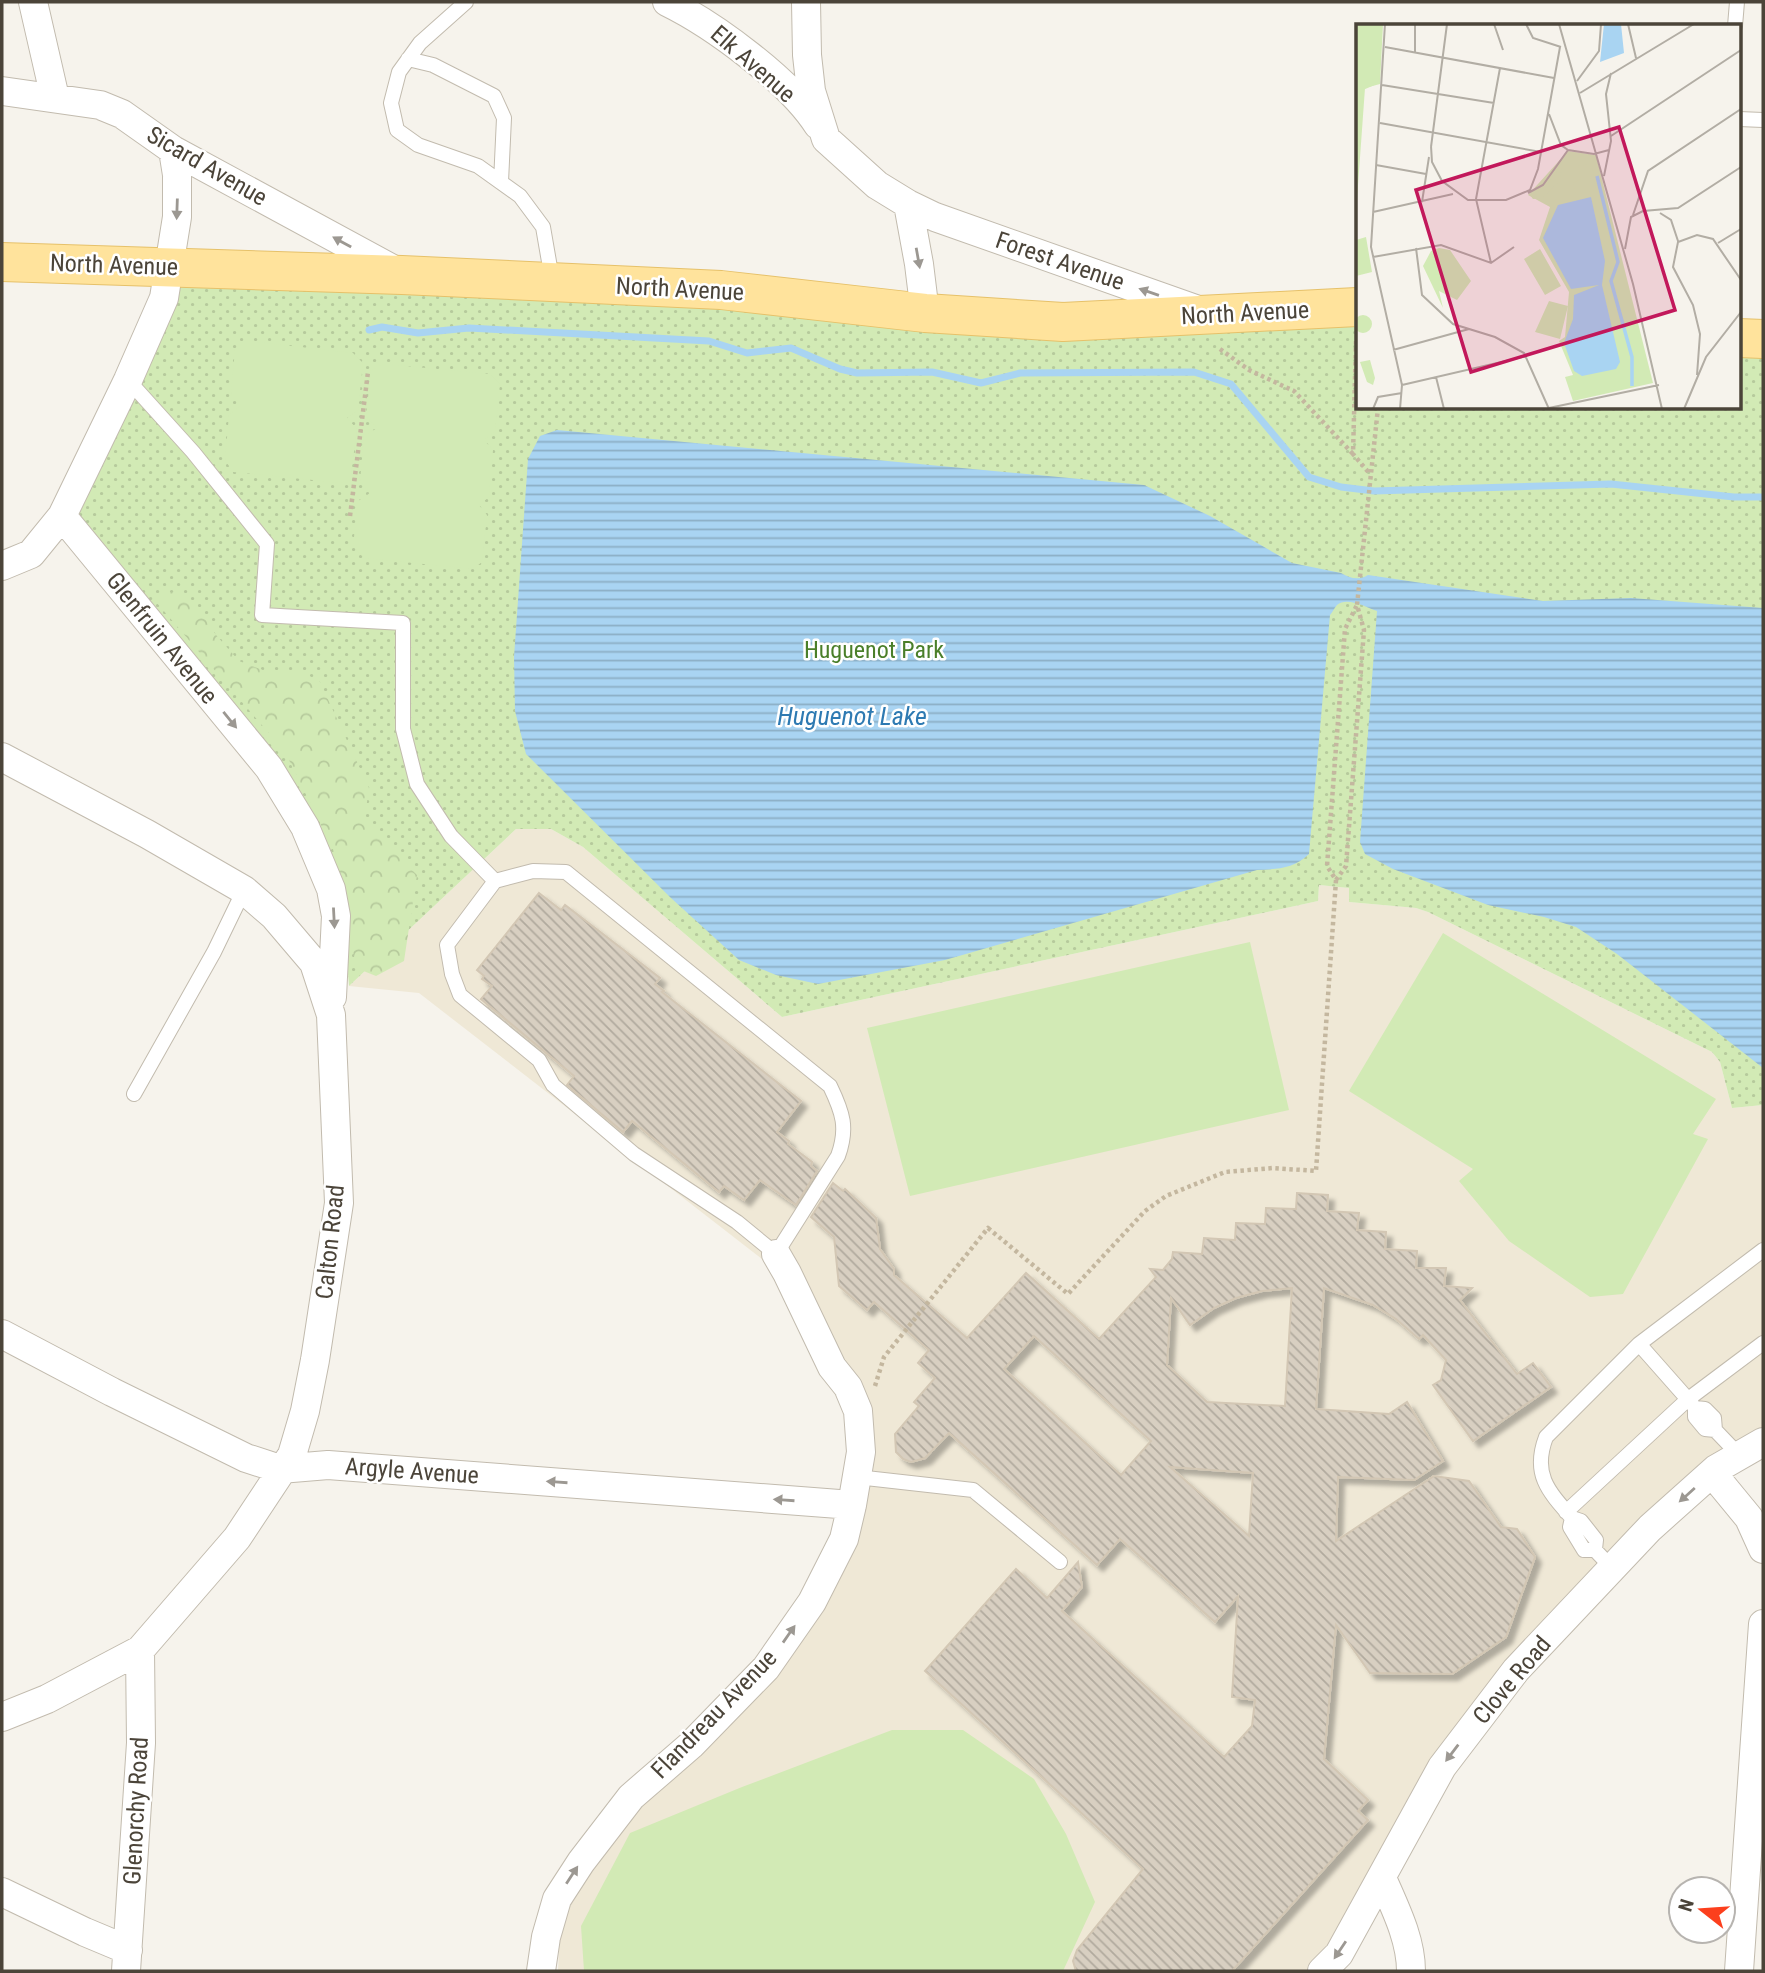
<svg xmlns="http://www.w3.org/2000/svg" width="1765" height="1973" font-family="'Roboto Condensed',sans-serif">
<style>
.education{fill:#efe8d6}
.green{fill:url(#green-dots)}
.forest{fill:url(#forest-crowns)}
.pitch{fill:#d2eab5}
.water{fill:url(#water-rules)}
.lines{fill:none;stroke-linecap:round;stroke-linejoin:round}
.stream{stroke:#a9d4f2;stroke-width:7}
.building{fill:url(#building-back-hatch);stroke:#d3c7b4;stroke-width:2;fill-rule:evenodd;filter:url(#shadow)}
.service-casing{stroke:#c2bbae;stroke-width:16}
.minor-casing{stroke:#c2bbae;stroke-width:30}
.primary-casing{stroke:#e6c16a;stroke-width:40}
.path{stroke:#c4b79f;stroke-width:4.5;stroke-dasharray:3.5 3.5;stroke-linecap:butt}
.service{stroke:#fff;stroke-width:14}
.minor{stroke:#fff;stroke-width:28}
.primary{stroke:#ffe39c;stroke-width:38}
.oneway{fill:#9c9892}
.labels{text-anchor:middle;dominant-baseline:central;stroke-width:5;stroke-linejoin:round;paint-order:stroke}
.street-label{font-size:24px;fill:#4b4439;stroke:#fff}
.park-label{font-size:24px;fill:#4a7f2a;stroke:#fff}
.water-label{font-size:26px;font-style:italic;fill:#2e7ab2;stroke:#fff}
.inset-river{fill:none;stroke:#a9d4f2;stroke-width:3.5}
.inset-road{fill:none;stroke:#b2ada4;stroke-width:2}
.view{fill:#c2185b;fill-opacity:0.15;stroke:#c2185b;stroke-width:3.5}
.inset-edge{fill:none;stroke:#4b4439;stroke-width:3.5}
</style>
<defs>
<pattern id="green-dots" width="8" height="8" patternUnits="userSpaceOnUse" patternTransform="scale(1.75)"><rect width="8" height="8" fill="#d2eab5"/><path d="M2 2h.1M6 6h.1" fill="none" stroke="#b6ca9c" stroke-width="1.8" stroke-linecap="round"/></pattern>
<pattern id="forest-crowns" width="20" height="18" patternUnits="userSpaceOnUse" patternTransform="scale(1.75)"><rect width="20" height="18" fill="#d2eab5"/><path d="M2 6a3 3 0 1 1 6 0M12 15a3 3 0 1 1 6 0" fill="none" stroke="#b6ca9c"/></pattern>
<pattern id="water-rules" width="6" height="5" patternUnits="userSpaceOnUse" patternTransform="scale(1.75)"><rect width="6" height="5" fill="#a9d4f2"/><path d="M0 2.5h6" fill="none" stroke="#8caec5"/></pattern>
<pattern id="building-back-hatch" width="6" height="6" patternUnits="userSpaceOnUse" patternTransform="scale(1.75)"><rect width="6" height="6" fill="#d8cfc1"/><path d="M-1 5l2 2M0 0l6 6M5-1l2 2" fill="none" stroke="#b1aa9e"/></pattern>
<filter id="shadow"><feDropShadow dx="6" dy="6" stdDeviation="2" flood-color="#0004"/></filter>
</defs>
<rect width="100%" height="100%" fill="#f6f3ec"/>
<path class="education" d="M 516,829 L 551,829 L 583,847 L 782,1017 L 1318,901 L 1319,885 L 1350,888 L 1349,902 L 1416,908 L 1428,912 L 1712,1052 L 1720,1062 L 1732,1108 L 1763,1105 L 1763,1431 L 1586,1585 L 1331,1947 L 1306,1971 L 558,1971 L 560,1927 L 586,1872 L 858,1538 L 849,1409 L 762,1259 L 419,993 L 349,986 Z"/>
<path class="green" d="M 183,280 L 1357,325 L 1357,408 L 1739,408 L 1739,350 L 1763,352 L 1763,1105 L 1732,1108 L 1720,1062 L 1712,1052 L 1428,912 L 1416,908 L 1349,902 L 1349,888 L 1319,885 L 1318,901 L 782,1017 L 583,847 L 551,829 L 516,829 L 349,986 L 343,915 L 296,792 L 72,515 Z"/>
<path class="forest" d="M 164,591 L 184,595 L 200,611 L 216,635 L 239,661 L 271,673 L 304,674 L 319,680 L 369,788 L 364,823 L 417,875 L 404,961 L 376,976 L 361,970 L 355,961 L 333,849 L 285,752 L 157,603 Z"/>
<path class="pitch" d="M 247,341 L 353,353 L 363,363 L 358,410 L 347,418 L 357,429 L 351,475 L 342,483 L 233,472 L 225,460 L 229,415 L 240,406 L 231,394 L 235,349 Z
M 384,364 L 490,374 L 500,384 L 495,431 L 484,440 L 493,450 L 489,497 L 479,505 L 487,515 L 482,562 L 473,569 L 364,558 L 353,546 L 358,501 L 370,493 L 360,481 L 364,436 L 377,428 L 366,416 L 371,370 Z
M 1443,933 L 1716,1099 L 1693,1134 L 1708,1139 L 1623,1294 L 1590,1297 L 1509,1241 L 1459,1181 L 1473,1169 L 1349,1091 Z
M 1250,942 L 1289,1110 L 910,1196 L 867,1028 Z
M 892,1730 L 963,1730 L 1034,1779 L 1066,1834 L 1095,1902 L 1063,1971 L 584,1971 L 581,1926 L 630,1833 L 742,1787 Z"/>
<path class="water" d="M 557,430 L 1144,485 L 1210,516 L 1292,563 L 1341,573 C 1349,578 1359,581 1368,575 L 1543,601 L 1631,598 L 1763,608 L 1763,1068 L 1617,954 L 1576,927 L 1544,917 L 1488,905 L 1393,869 L 1365,854 L 1360,842 L 1377,611 C 1368,608 1347,596 1337,605 C 1334,608 1333,612 1330,615 L 1309,854 C 1293,869 1278,869 1257,870 L 945,960 L 818,984 L 776,975 L 739,960 L 671,898 L 526,754 L 515,711 L 514,657 L 528,459 L 540,436 Z"/>
<g class="lines">
<path class="stream" d="M 369,330 L 382,327 L 418,333 L 469,328 L 709,341 L 747,353 L 791,348 L 840,369 L 857,373 L 932,372 L 981,383 L 1020,373 L 1194,372 L 1231,384 L 1309,477 L 1341,487 L 1374,491 L 1611,484 L 1734,497 L 1763,497"/>
</g>
<path class="building" d="M 539,893 L 561,910 L 565,905 L 660,978 L 655,984 L 664,991 L 662,992 L 801,1101 L 777,1132 L 789,1141 L 788,1144 L 812,1162 L 811,1166 L 817,1171 L 796,1205 L 760,1180 L 744,1200 L 724,1186 L 719,1192 L 632,1121 L 623,1132 L 567,1085 L 574,1076 L 481,999 L 492,986 L 482,979 L 484,976 L 477,970 Z
M 833,1183 L 843,1191 L 845,1189 L 876,1218 L 880,1249 L 894,1269 L 894,1275 L 967,1338 L 1026,1273 L 1099,1339 L 1156,1277 L 1150,1269 L 1163,1270 L 1172,1259 L 1173,1252 L 1202,1254 L 1204,1238 L 1235,1240 L 1236,1223 L 1265,1224 L 1266,1208 L 1296,1209 L 1297,1193 L 1328,1195 L 1327,1211 L 1359,1213 L 1357,1230 L 1386,1232 L 1385,1249 L 1417,1251 L 1416,1268 L 1446,1268 L 1444,1286 L 1472,1288 L 1460,1300 L 1517,1374 L 1533,1363 L 1551,1387 L 1473,1441 L 1433,1385 L 1441,1380 L 1446,1360 L 1423,1335 L 1419,1339 L 1396,1319 L 1373,1305 L 1324,1288 L 1316,1409 L 1389,1414 L 1407,1402 L 1443,1461 L 1414,1480 L 1338,1477 L 1336,1541 L 1434,1476 L 1469,1481 L 1501,1527 L 1517,1529 L 1535,1557 L 1506,1637 L 1452,1674 L 1370,1673 L 1336,1625 L 1324,1759 L 1368,1800 L 1358,1811 L 1368,1820 L 1232,1971 L 1076,1971 L 1073,1961 L 1077,1950 L 1143,1869 L 925,1671 L 1016,1569 L 1047,1598 L 1078,1562 L 1082,1587 L 1062,1611 L 1224,1757 L 1252,1726 L 1255,1700 L 1232,1697 L 1238,1596 L 1215,1622 L 1120,1539 L 1097,1565 L 949,1433 L 925,1458 L 911,1462 L 903,1459 L 896,1452 L 895,1434 L 919,1406 L 914,1402 L 935,1378 L 918,1363 L 929,1350 L 874,1302 L 867,1310 L 839,1286 L 834,1237 L 811,1217 ZM 1292,1288 L 1285,1406 L 1207,1402 L 1167,1365 L 1171,1298 L 1190,1325 L 1214,1308 L 1236,1298 L 1262,1291 ZM 1034,1336 L 1151,1441 L 1121,1475 L 1004,1369 ZM 1170,1467 L 1253,1473 L 1249,1536 Z"/>
<g class="lines">
<g class="service-casing">
<path id="service" d="M 466,2 L 420,43 L 399,72 L 391,103 L 397,130 L 418,145 L 478,166 L 520,196 L 543,227 L 552,279
M 1735,26 L 1737,2
M 408,59 L 433,65 L 494,96 L 504,118 L 501,182
M 1739,119 L 1763,120
M 128,380 L 193,452 L 267,544 L 262,615 L 403,623 L 403,729 L 417,784 L 451,836 L 495,881
M 533,871 L 566,872 L 830,1086 C 843,1113 848,1128 838,1156 L 776,1254 L 737,1222 L 634,1154 L 553,1085 L 539,1060 L 460,995 L 452,974 L 447,945 L 495,881 Z
M 134,1094 L 214,952 L 244,890
M 1639,1344 L 1692,1404
M 1715,1430 L 1705,1429 L 1695,1417 L 1695,1408 L 1705,1409 L 1714,1418 L 1715,1430 L 1738,1454
M 857,1477 L 973,1490 L 1060,1562
M 1566,1512 L 1687,1400 L 1763,1343
M 1572,1518 C 1548,1491 1532,1474 1546,1437 L 1639,1344 L 1763,1250
M 1595,1549 L 1596,1540 L 1581,1521 L 1572,1518 L 1570,1527 L 1584,1550 L 1595,1550 L 1612,1568"/>
</g>
<g class="minor-casing">
<path id="minor" d="M 33,2 L 55,98
M 667,2 C 714,25 790,81 818,125
M 806,2 L 807,55 L 811,91 L 826,139 L 877,185 L 908,204 L 935,217 L 1198,310
M 2,91 L 100,105 L 122,114 L 173,150 L 398,272
M 908,204 L 919,264 L 925,313
M 62,516 L 269,768 L 305,827 L 331,889 L 336,916 L 332,997
M 2,566 L 31,554 L 62,516 L 128,380 L 164,298 L 177,217 L 177,175 L 173,150
M 2,757 L 147,834 L 244,890 L 274,916 L 314,963 L 331,1015 L 339,1203 L 315,1360 L 305,1411 L 292,1455 L 237,1538 L 140,1650 L 47,1699 L 2,1717
M 2,1334 L 112,1392 L 246,1458 L 280,1469 L 328,1465 L 852,1505
M 1712,1473 L 1749,1518 L 1763,1549
M 1382,1878 C 1395,1908 1411,1939 1411,1971
M 2,1892 L 85,1932 L 128,1950
M 126,1971 L 141,1743 L 140,1650
M 541,1971 L 546,1937 L 557,1899 L 581,1862 L 631,1797 L 691,1745 L 766,1668 L 812,1602 L 844,1539 L 852,1505 L 861,1452 L 858,1411 L 848,1387 L 832,1367 L 787,1273 L 776,1254
M 1322,1971 L 1339,1954 L 1442,1767 L 1516,1670 L 1650,1528 L 1716,1469 L 1763,1442
M 1739,1971 L 1763,1624"/>
</g>
<g class="primary-casing">
<path id="primary" d="M 2,262 L 402,275 L 721,290 L 925,313 L 1063,322 L 1357,307
M 1739,338 L 1763,339"/>
</g>
<path class="path" d="M 1356,341 L 1353,454 L 1370,474
M 1220,349 L 1249,370 L 1294,391 L 1353,454
M 350,516 L 368,372
M 1336,880 L 1346,866 L 1364,630 L 1357,605 L 1378,408
M 875,1386 L 884,1357 L 988,1228 L 1068,1294 L 1145,1211 L 1166,1196 L 1225,1172 L 1273,1168 L 1316,1171 L 1336,880 L 1327,866 L 1345,629 L 1357,605"/>
<use href="#service" class="service"/>
<use href="#minor" class="minor"/>
<use href="#primary" class="primary"/>
</g>
<defs><path id="oneway-solid" d="M-6-.8H1V-3.2L6.5 0L1 3.2V.8H-6Z" transform="scale(1.75)"/></defs>
<g class="oneway">
<use href="#oneway-solid" transform="translate(177 209) rotate(92)"/>
<use href="#oneway-solid" transform="translate(342 242) rotate(-151)"/>
<use href="#oneway-solid" transform="translate(918 258) rotate(80)"/>
<use href="#oneway-solid" transform="translate(1149 292) rotate(-161)"/>
<use href="#oneway-solid" transform="translate(230 720) rotate(51)"/>
<use href="#oneway-solid" transform="translate(334 918) rotate(87)"/>
<use href="#oneway-solid" transform="translate(557 1482) rotate(-176)"/>
<use href="#oneway-solid" transform="translate(1687 1495) rotate(138)"/>
<use href="#oneway-solid" transform="translate(784 1500) rotate(-176)"/>
<use href="#oneway-solid" transform="translate(789 1634) rotate(-55)"/>
<use href="#oneway-solid" transform="translate(1452 1753) rotate(127)"/>
<use href="#oneway-solid" transform="translate(572 1875) rotate(-57)"/>
<use href="#oneway-solid" transform="translate(1340 1950) rotate(124)"/>
</g>
<g class="labels">
<g class="street-label">
<text transform="translate(753 64) rotate(41)">Elk Avenue</text>
<text transform="translate(207 166) rotate(30)">Sicard Avenue</text>
<text transform="translate(1060 261) rotate(19)">Forest Avenue</text>
<text transform="translate(114 265) rotate(2)">North Avenue</text>
<text transform="translate(680 289) rotate(3)">North Avenue</text>
<text transform="translate(1245 313) rotate(-3)">North Avenue</text>
<text transform="translate(162 638) rotate(51)">Glenfruin Avenue</text>
<text transform="translate(330 1242) rotate(-84)">Calton Road</text>
<text transform="translate(412 1471) rotate(4)">Argyle Avenue</text>
<text transform="translate(1512 1680) rotate(-50)">Clove Road</text>
<text transform="translate(714 1714) rotate(-46)">Flandreau Avenue</text>
<text transform="translate(136 1811) rotate(-87)">Glenorchy Road</text>
</g>
<g class="park-label">
<text x="874" y="650">Huguenot Park</text>
</g>
<g class="water-label">
<text x="852" y="716">Huguenot Lake</text>
</g>
</g>
<g transform="translate(1356 24)">
<rect width="385" height="385" fill="#f6f3ec"/>
<path d="M 0,0 L 27,0 L 24,60 L 9,64 L 0,189 ZM 212,127 L 240,131 L 297,359 L 217,377 L 209,353 L 217,351 L 203,317 L 209,313 L 213,268 L 183,216 L 194,183 L 172,171 Z" fill="#d2eab5"/>
<path d="M 0,0 L 24,0 L 25,10 L 23,59 L 7,66 L 0,149 ZM 207,139 L 203,158 L 186,174 L 177,175 L 174,171 L 194,157 ZM 10,213 L 16,248 L 0,252 L 0,216 ZM-2 300a9 9 0 1 1 18 0a9 9 0 1 1-18 0ZM 14,336 L 19,354 L 17,361 L 11,358 L 4,338 Z" fill="#d2eab5"/>
<path d="M 236,140 L 240,166 L 220,171 L 217,159 L 225,155 L 222,142 ZM 83,224 L 94,226 L 115,257 L 101,276 L 83,267 L 87,284 L 67,242 L 75,227 ZM 184,225 L 205,262 L 189,271 L 168,235 ZM 193,277 L 212,282 L 204,315 L 179,308 Z" fill="#d2eab5"/>
<path d="M 248,0 L 265,0 L 268,29 L 244,38 ZM 235,173 L 249,237 L 246,261 L 264,338 L 260,345 L 226,352 L 218,347 L 208,319 L 217,295 L 218,271 L 243,261 L 215,265 L 187,214 L 202,181 Z" fill="#a9d4f2"/>
<path class="inset-river" d="M 241,152 L 262,238 L 255,257 L 276,333 L 276,362"/>
<path class="inset-road" d="M 29,0 L 15,223 L 46,361 L 44,385M 138,0 L 147,26M 170,0 L 177,14 L 205,23M 203,0 L 277,260 L 306,385M 272,0 L 280,34M 29,23 L 198,54M 59,28 L 59,0M 221,57 L 243,27 L 245,0M 26,61 L 138,79M 224,69 L 338,0M 193,90 L 205,121 L 212,126M 24,99 L 185,128M 255,112 L 385,26M 75,122 L 76,138 L 86,157 L 112,176 L 150,176 L 174,166 L 182,145 L 204,23M 75,123 L 91,0M 212,126 L 238,130 L 253,126M 20,141 L 70,150M 248,152 L 255,117 L 250,70 L 255,49M 172,169 L 187,161 L 212,126M 66,178 L 73,133M 17,188 L 97,170M 304,189 L 315,196 L 322,217M 277,191 L 292,147 L 385,85M 362,219 L 385,205M 60,224 L 66,271 L 97,300 L 139,313 L 168,329 L 193,385M 269,225 L 275,193 L 287,187 L 322,184 L 385,143M 17,233 L 85,221 L 135,239 L 158,223M 135,239 L 120,175 L 144,44M 37,326 L 113,305M 341,351 L 344,310 L 337,281 L 317,243 L 322,218 L 341,211 L 357,215 L 385,256M 80,353 L 88,385M 46,361 L 171,332M 17,385 L 22,373 L 46,369M 188,385 L 303,361M 328,385 L 350,333 L 385,288"/>
<path class="view" d="M 263,103 L 319,286 L 115,348 L 60,166 Z"/>
<rect width="385" height="385" class="inset-edge"/>
</g>
<rect width="1765" height="1973" fill="none" stroke="#4b4439" stroke-width="7"/>
<g transform="translate(1702 1910) rotate(287)"><circle r="33" fill="#ffffff" stroke="#b7b4b0" stroke-width="2"/>
<path d="M0-5L12 26L0 18L-12 26Z" fill="#fc3f1d"/>
<text y="-10" font-size="19" font-weight="bold" text-anchor="middle" fill="#4b4439">N</text>
</g>
</svg>
